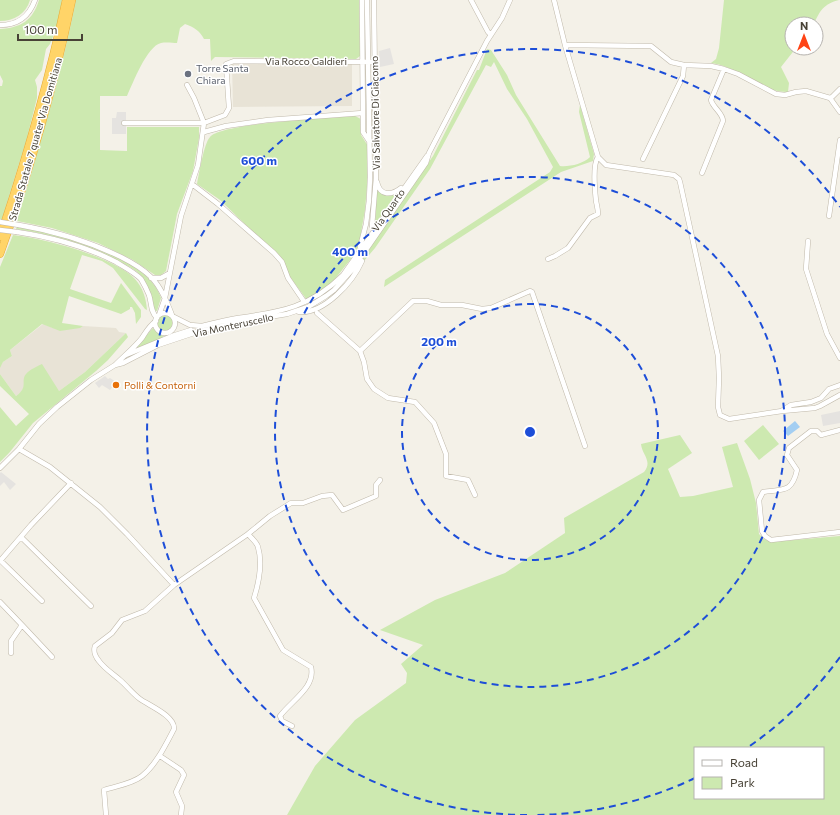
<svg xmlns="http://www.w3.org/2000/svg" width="840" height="815" font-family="Commissioner,sans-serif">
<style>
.residential{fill:#e8e3d6}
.green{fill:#cde9b0;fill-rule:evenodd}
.parking{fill:#e5e3e0}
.water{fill:#a3cef2}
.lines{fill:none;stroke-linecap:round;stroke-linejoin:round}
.minor-casing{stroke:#c0b9aa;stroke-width:5.5}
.highway-casing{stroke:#e1aa35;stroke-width:8}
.minor{stroke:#fff;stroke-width:4.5}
.highway{stroke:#ffd468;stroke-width:7}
.minor-bridge-casing{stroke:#c0b9aa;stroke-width:5.5;stroke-linecap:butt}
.minor-bridge{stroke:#fff;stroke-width:4.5}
.ring{fill:none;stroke:#1d4ed8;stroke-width:2;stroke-dasharray:7 5}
.worship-dot{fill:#6b7280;stroke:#fff;stroke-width:1.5}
.food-dot{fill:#e8710a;stroke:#fff;stroke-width:1.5}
.labels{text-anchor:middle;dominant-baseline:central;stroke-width:3;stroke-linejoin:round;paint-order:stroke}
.street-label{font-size:10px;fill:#484236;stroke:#fff}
.worship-label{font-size:10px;fill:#5b616d;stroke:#fff;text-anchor:start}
.food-label{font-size:10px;fill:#c56008;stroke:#fff;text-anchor:start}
.centre{fill:#1d4ed8;stroke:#fff;stroke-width:2}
.ring-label{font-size:12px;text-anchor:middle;font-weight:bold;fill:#1d4ed8;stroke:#fff;stroke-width:3;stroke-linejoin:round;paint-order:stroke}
</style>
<rect width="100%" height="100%" fill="#f4f1e8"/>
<path class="residential" d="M 232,64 L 352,64 L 352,106 L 233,107 Z
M 43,324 L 53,328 L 72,329 L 83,326 L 116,328 L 119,332 L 126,333 L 85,372 L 59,391 L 24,379 L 24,387 L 22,392 L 16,396 L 0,374 L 0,367 L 3,362 L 12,356 L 10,350 Z"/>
<path class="green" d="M 0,0 L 30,0 C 26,14 14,21 0,21 Z
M 39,0 L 62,0 L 57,26 L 50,44 L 46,49 L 42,70 L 35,80 L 37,87 L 37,98 L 27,138 L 2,219 L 0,219 L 0,86 L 2,86 L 3,81 L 0,75 L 0,29 C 21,28 33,20 39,0 Z
M 76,0 L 359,0 L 360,56 L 356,59 L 215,57 L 211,61 L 210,39 L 204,39 C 200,31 194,27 185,24 L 180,28 L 177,43 C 173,43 166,42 161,43 C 147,46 133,83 127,96 L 100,96 L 100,150 L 127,151 L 127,127 L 199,127 L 199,138 L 193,171 L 177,214 L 166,271 L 161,275 L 155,275 L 133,260 L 98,243 L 52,228 L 17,221 C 39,148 61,75 76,0 Z
M 724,0 L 839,0 C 824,4 820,10 814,24 L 792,24 L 792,48 L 796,48 L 781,67 L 789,83 L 788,92 C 761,93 739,66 711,63 L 716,59 L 719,48 Z
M 487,49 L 491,50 L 507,75 L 516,95 L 560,166 C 569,167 583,164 590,157 L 579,112 L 580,105 L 594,154 L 593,161 L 561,172 L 384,287 L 385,280 L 550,172 L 553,167 L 527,119 L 507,89 L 494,62 L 491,67 L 486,65 L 430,169 L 375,248 L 364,261 L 361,259 L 433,156 L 477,70 L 479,70 Z
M 355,116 L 361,119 L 361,135 L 368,146 L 368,175 L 365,210 L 359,244 L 354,255 L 331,284 L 307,300 L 290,277 L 280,256 L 250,229 L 220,200 L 197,184 C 199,174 204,143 210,137 C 221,123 331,118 355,116 Z
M 377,189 C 382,194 387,195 394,195 L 394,197 L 374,226 L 373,226 L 375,223 Z
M 17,227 C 56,232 148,256 161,298 L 157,311 L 153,310 C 150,301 147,285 142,278 C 137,269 125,265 117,260 C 85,244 51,234 16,229 Z
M 13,235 C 43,238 115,257 135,279 C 143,288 146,298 147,310 L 145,309 L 113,268 L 102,261 L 82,255 L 70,289 L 111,303 L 121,283 L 141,310 L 141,317 L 136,324 L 135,313 L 132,307 L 130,307 L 130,309 L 121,314 L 69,296 L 62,323 L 83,326 L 80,328 L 60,331 L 42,324 L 10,350 L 12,356 L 3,362 L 0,368 L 0,267 Z
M157 323a8 8 0 1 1 16 0a8 8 0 1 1-16 0Z
M 153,328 L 164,337 L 134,350 L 152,329 Z
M 126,333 L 128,337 L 108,360 L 96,371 L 33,423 L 9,453 L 0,462 L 0,407 L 16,426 L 29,414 L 0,386 L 0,374 L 16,396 C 29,387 20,381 26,374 C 29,370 38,366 42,364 L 59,391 L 85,372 Z
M 763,425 L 779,444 L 759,460 L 744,441 Z
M 680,435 L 692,453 L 668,469 L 680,497 L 693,496 L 733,487 L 722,447 L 737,443 L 750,479 L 756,503 L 759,534 L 764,539 L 771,542 L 840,536 L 840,815 L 287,815 L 315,766 L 355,720 L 406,683 L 407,673 L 401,664 L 423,645 L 380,630 L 435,600 L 505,573 L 565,533 L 564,518 L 644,472 C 653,461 642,455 641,444 ZM 695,748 L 823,748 L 823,798 L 695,798 Z"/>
<path class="parking" d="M 390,48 L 394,64 L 380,67 L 379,51 Z
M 117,112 L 126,112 L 126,134 L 112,134 L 112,118 L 116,118 Z
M 105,376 L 108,379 L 110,378 L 116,382 L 110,390 L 102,385 L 99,388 L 95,383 Z
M 840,411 L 840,423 L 823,426 L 821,415 Z
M 1,472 L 16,484 L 10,490 L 4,482 L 0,486 L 0,473 Z"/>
<path class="water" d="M 795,421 L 800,427 L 788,436 L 783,431 Z"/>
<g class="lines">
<g class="minor-casing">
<path id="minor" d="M 362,0 L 363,132 L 369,141
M 471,0 L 488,32 L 491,35
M 554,0 L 565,45 L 598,157 L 606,165 L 674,175 L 679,179 L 680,182 L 718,356 L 719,378 L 718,407 L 720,415 L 729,419 L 782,411 L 815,408 L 820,406 L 840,395
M 0,25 C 18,25 29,17 35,0
M 565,45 L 651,46 L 671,62 L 684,65 L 711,66 L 724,69 L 738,74 L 776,94 L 785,95 L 796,92 L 806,91 L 830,98 L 840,112
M 830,98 L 832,97 L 840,89
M 124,123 L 204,123 L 194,98 L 187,85
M 204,132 L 226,126 L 268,120 L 363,113
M 643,159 L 683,76 L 684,65
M 702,173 L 723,121 C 723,113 713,108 711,100 L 724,69
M 377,182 C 380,197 392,195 401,188
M 192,184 L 218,204 L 274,253 L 282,262 L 288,278 L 303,300
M 829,216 L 840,140
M 19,225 C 54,231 88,241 121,257 C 131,262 143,269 151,277 C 161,287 167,302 172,315
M 372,226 L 376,178 L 374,0
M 17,232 C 51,237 85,246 116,262 C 124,267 134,272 141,279 C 144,284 147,290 149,295 C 152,304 150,311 157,318
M 808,241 L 806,269 L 827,334 L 840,358
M 360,247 L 366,224 L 369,200 L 370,177 L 367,0
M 548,259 L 555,256 L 568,248 L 590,218 L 598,214 C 598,209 597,206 596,201 C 595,191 592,165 598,157
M 151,278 L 161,278 L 170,273
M 299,312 C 324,314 353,282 362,261
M155 323a10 10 0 1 1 20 0a10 10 0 1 1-20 0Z
M 317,313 L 360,351 L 364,362 L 367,379 L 374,389 L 388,398 L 415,402 L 434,423 L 446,454 L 446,476 L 468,480 L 475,495
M 159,315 L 165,298 L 181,216 L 198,165 L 204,123 L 225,115 L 229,108 L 226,64 L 234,61 L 374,62
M 174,317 L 190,325 L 202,326 C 214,323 226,320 238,318 C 281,312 311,307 343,275 L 427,156
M 360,351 L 413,301 L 427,301 L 441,305 L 462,305 L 482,309 L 491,308 L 530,291 L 532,292 L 585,446
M 126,355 L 172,336 L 191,330
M 115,365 C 124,356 134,348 142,338 C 146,332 149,326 156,321
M 783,410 L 791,405 L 811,402 L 821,398 L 829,389 L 840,385
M 840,430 L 821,435 L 817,431 L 811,431 L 789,448 L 787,455 L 797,470 C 792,493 783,489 763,492 L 759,500 L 762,531 L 765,536 L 771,540 L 840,532
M 19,449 L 50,467 L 100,507 L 127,534 L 174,585
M 0,468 L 19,449 L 39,424 L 57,407 L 91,380 L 115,365 L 123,363 L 158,345 L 197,332 L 239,322 L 287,314 L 308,307 L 326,296 L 334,290 L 352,270 L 426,163 L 429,153 L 487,41 L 502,18 L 510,0
M 21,537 L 91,606
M 0,560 L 42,601
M 0,561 L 31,525 L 71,483
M 0,602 L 22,625 L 11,641 L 11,653
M 22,625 L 52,657
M 292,726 L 282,721 L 280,716 C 291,701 316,687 311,667 L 283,650 L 254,598 C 259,582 263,564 258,547 C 257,542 251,538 248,534 L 270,516 L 291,503 L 303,503 L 322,496 L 332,495 L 343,510 L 376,496 L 376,485 L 380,480
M 160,756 L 181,770 L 184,775 L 176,792 L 182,806 L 181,815
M 106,815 L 104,790 C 116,786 132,784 142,776 C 156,765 166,744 174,729 C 175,716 150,706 140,699 C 133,694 127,686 120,680 C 113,674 104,668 99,661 C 95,656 93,652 95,646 L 112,633 L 122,620 L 145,611 L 174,585 L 248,534"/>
</g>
<g class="highway-casing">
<path id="highway" d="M 0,237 C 26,159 49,80 66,0
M 0,254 C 30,171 54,86 72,0"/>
</g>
<use href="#minor" class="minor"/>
<use href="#highway" class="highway"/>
<g class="minor-bridge-casing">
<path id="minor-bridge" d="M 0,222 L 19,225
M 0,230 L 17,232"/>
</g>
<use href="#minor-bridge" class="minor-bridge"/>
</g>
<g class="ring">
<circle cx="530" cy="432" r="128"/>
<circle cx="530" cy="432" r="255"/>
<path d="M840 657A383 383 0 0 1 747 748M695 778A383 383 0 0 1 533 815M527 815A383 383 0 1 1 840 207"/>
</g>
<circle class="worship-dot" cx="188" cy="74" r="4"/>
<circle class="food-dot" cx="116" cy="385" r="4"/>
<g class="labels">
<g class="street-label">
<text x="306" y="61">Via Rocco Galdieri</text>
<text transform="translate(375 113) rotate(-91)">Via Salvatore Di Giacomo</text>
<text transform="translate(35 139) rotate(-74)">Strada Statale 7 quater Via Domitiana</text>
<text transform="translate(388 210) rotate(-55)">Via Quarto</text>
<text transform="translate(233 325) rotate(-12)">Via Monteruscello</text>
</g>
<g class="worship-label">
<text x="196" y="68">Torre Santa<tspan x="196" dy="12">Chiara</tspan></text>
</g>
<g class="food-label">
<text x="124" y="385">Polli &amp; Contorni</text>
</g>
</g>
<circle cx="530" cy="432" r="6" class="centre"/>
<g class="ring-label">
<text x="259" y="165">600 m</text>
<text x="350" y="256">400 m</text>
<text x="439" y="346">200 m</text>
</g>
<rect x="694" y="747" width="130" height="52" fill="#ffffff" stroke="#b6b3af"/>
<rect x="702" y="760" width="20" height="6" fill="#ffffff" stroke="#b6b3af"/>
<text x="730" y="767" font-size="12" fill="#484236">Road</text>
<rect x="702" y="777" width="20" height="12" fill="#cde9b0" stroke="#b6b3af"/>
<text x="730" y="787" font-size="12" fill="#484236">Park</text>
<g transform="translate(804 36)"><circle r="19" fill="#ffffff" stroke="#b6b3af"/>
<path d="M0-3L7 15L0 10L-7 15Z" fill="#fe4315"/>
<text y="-6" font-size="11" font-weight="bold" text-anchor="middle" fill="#484236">N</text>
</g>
<path d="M18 34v6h64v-6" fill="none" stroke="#484236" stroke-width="2"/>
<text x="24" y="34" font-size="12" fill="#484236" stroke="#ffffff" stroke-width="3" paint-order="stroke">100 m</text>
</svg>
